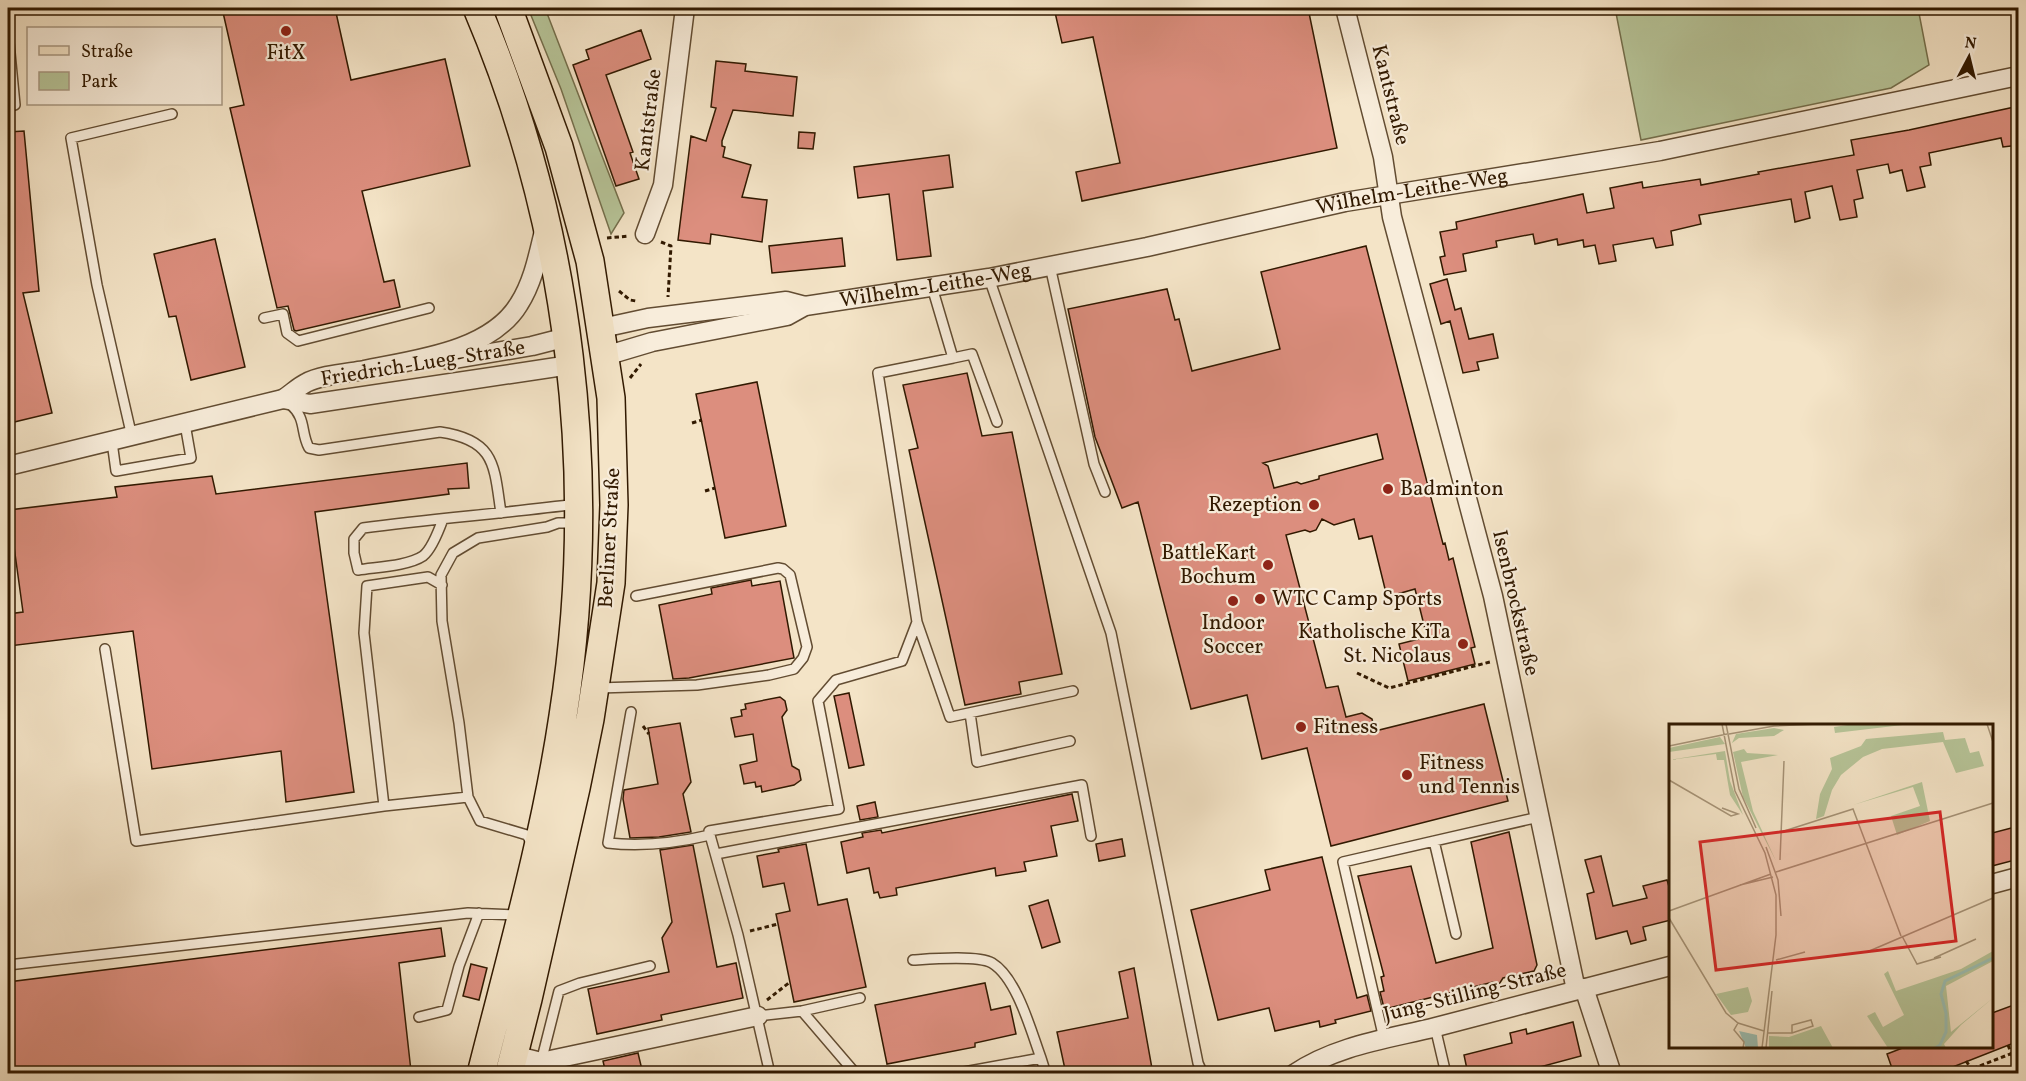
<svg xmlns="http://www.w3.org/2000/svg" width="2026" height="1081" font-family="Vollkorn,serif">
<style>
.green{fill:#b7c599;stroke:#746f4c;stroke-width:1.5}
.building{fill:#dc8e7e;stroke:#311900;stroke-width:1.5;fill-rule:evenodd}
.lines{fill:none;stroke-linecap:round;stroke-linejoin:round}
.service-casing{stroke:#624c32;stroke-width:12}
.minor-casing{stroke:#624c32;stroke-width:21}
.primary-casing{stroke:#311900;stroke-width:30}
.path{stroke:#311900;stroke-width:3;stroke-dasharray:4.5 3;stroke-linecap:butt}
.service{stroke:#f8eddb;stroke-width:9}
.minor{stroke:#f8eddb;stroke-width:18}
.primary{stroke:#f4e4c7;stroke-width:27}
.poi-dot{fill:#8f2418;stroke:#f8eddb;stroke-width:2}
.labels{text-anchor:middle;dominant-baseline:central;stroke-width:4.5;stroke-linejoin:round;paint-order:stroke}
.poi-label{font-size:21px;fill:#311900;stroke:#f8eddb;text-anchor:start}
.street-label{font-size:21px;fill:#311900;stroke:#f8eddb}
.inset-river{fill:none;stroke:#9cbfb3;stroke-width:3}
.inset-road{fill:none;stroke:#a69377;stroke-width:1.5}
.view{fill:#d62828;fill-opacity:0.15;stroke:#d62828;stroke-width:3}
.inset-edge{fill:none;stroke:#311900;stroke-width:3}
</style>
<rect width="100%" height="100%" fill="#f4e4c7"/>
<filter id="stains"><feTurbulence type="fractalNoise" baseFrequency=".00333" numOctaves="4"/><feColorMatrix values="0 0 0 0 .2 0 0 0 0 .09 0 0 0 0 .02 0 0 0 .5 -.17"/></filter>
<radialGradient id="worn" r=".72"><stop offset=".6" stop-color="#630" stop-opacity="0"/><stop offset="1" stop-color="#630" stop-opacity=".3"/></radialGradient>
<path class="green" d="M 528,8 L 545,8 L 624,213 L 611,234 L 561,89 Z
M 1615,8 L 1918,8 L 1929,65 L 1891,88 L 1641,140 Z"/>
<path class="building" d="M 222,8 L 335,8 L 351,80 L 445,59 L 470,166 L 362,191 L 384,282 L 394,280 L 400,307 L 296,331 L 294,330 L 288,306 L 277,308 L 230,108 L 244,105 Z
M 1054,8 L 1308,8 L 1337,148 L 1082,201 L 1076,172 L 1120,163 L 1093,37 L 1062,43 Z
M 641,30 L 651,59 L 606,75 L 633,152 L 630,153 L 639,179 L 616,186 L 573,65 L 589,59 L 586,50 Z
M 716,61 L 746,64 L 745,71 L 797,77 L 793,116 L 733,110 L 722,141 L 722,146 L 725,147 L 723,157 L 751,165 L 742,197 L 767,200 L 762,242 L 711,234 L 710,244 L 678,240 L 691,136 L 706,141 L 716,108 L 711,107 Z
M 2019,106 L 2019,145 L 2003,147 L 2001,138 L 1929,153 L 1931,165 L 1920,167 L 1925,187 L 1907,191 L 1902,170 L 1890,173 L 1888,164 L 1857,170 L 1863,198 L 1854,200 L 1857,217 L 1840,220 L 1832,186 L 1805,192 L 1810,218 L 1795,222 L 1791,199 L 1699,215 L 1701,224 L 1671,231 L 1673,245 L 1656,248 L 1653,238 L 1613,245 L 1616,261 L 1599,264 L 1595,245 L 1584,247 L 1583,240 L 1558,245 L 1557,239 L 1535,244 L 1533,234 L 1496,241 L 1497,247 L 1463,254 L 1466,271 L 1444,275 L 1440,257 L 1445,256 L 1440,232 L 1457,229 L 1456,222 L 1583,194 L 1587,213 L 1614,208 L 1610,188 L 1642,182 L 1643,188 L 1700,179 L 1701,185 L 1759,174 L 1758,172 L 1854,155 L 1851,140 L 1909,130 Z
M 24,131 L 39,291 L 23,293 L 52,413 L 10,423 L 8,413 L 8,132 Z
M 799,132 L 815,133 L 813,149 L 798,148 Z
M 949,155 L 953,187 L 923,191 L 931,256 L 897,260 L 889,194 L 858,198 L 854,167 Z
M 842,238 L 845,266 L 772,273 L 769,246 Z
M 215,239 L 245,367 L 191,380 L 176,316 L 169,317 L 154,254 Z
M 1366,246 L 1443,544 L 1445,543 L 1449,560 L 1453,558 L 1475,647 L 1471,648 L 1475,664 L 1408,681 L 1399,644 L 1427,637 L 1415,589 L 1387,597 L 1372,536 L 1359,539 L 1354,519 L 1334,525 L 1322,519 L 1316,530 L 1310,532 L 1305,530 L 1286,535 L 1326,688 L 1338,686 L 1346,717 L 1362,713 L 1372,719 L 1375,731 L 1484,704 L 1508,801 L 1331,846 L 1307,748 L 1262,759 L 1247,695 L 1191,709 L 1138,502 L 1122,508 L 1095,437 L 1068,309 L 1167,289 L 1175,320 L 1179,319 L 1192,371 L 1280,349 L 1261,272 ZM 1377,434 L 1383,459 L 1319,476 L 1319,479 L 1301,484 L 1297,482 L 1274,488 L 1268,466 L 1263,463 Z
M 1447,279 L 1455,310 L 1461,308 L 1469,339 L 1493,334 L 1498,358 L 1477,362 L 1479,370 L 1463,373 L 1450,321 L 1441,324 L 1430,284 Z
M 967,373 L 982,436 L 1012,432 L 1062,674 L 1019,682 L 1021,694 L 965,705 L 909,450 L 918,448 L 903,385 Z
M 757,382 L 786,526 L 725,538 L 696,394 Z
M 467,463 L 469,488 L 448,489 L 449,494 L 315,512 L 354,792 L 286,802 L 281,751 L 152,769 L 133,631 L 9,646 L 8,614 L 23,612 L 9,510 L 117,497 L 115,487 L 212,476 L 216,494 Z
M 751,580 L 752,586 L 780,581 L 794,658 L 689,678 L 673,679 L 659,605 L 712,594 L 711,588 Z
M 849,693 L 864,765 L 849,768 L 834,696 Z
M 780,697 L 785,701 L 787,710 L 782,717 L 792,766 L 799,770 L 801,780 L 794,785 L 762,792 L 761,786 L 756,787 L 755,782 L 744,784 L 740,765 L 757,761 L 753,734 L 735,737 L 731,718 L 742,716 L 741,710 L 746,709 L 745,704 Z
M 680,723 L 691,782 L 683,794 L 691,832 L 659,837 L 630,838 L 623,799 L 624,790 L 658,784 L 648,728 Z
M 1072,794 L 1078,821 L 1051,826 L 1057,856 L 1024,862 L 1026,871 L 996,876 L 995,868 L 896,888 L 897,895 L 880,898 L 878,892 L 874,893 L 869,868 L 847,873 L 841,842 L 863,837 L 862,833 L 881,830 L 882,833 Z
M 875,802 L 878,817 L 860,820 L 857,806 Z
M 2019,826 L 2019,859 L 1992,866 L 1992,833 Z
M 1509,832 L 1537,965 L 1534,971 L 1503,978 L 1498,986 L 1493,982 L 1389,1008 L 1389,1007 L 1384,1008 L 1380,992 L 1384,991 L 1381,977 L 1384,976 L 1358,876 L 1411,866 L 1436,963 L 1493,948 L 1471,842 Z
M 1122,839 L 1125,856 L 1099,861 L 1096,844 Z
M 806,844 L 818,905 L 847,899 L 866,987 L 794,1002 L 776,914 L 790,911 L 784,883 L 763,887 L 757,856 L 779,852 L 778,849 Z
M 693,845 L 717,967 L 736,963 L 743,998 L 661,1015 L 662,1020 L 597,1034 L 588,989 L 669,972 L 662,938 L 672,922 L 660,850 Z
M 1601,856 L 1613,906 L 1647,898 L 1643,886 L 1667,880 L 1671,893 L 1671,920 L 1643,927 L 1646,940 L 1631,944 L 1627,931 L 1596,939 L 1587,894 L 1594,892 L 1585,860 Z
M 1322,857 L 1357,998 L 1367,995 L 1371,1011 L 1335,1020 L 1336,1023 L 1320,1027 L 1319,1021 L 1275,1031 L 1269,1008 L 1218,1020 L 1191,910 L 1270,890 L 1265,870 Z
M 1048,900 L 1060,942 L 1042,948 L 1029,906 Z
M 441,928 L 445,956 L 399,963 L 411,1071 L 387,1074 L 8,1074 L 8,982 Z
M 471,964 L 487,968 L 479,1000 L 463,996 Z
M 1134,968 L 1153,1074 L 1066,1074 L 1057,1032 L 1128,1018 L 1119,972 Z
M 985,983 L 991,1010 L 1010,1006 L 1016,1034 L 975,1043 L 975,1047 L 887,1064 L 875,1005 Z
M 2019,1003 L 2019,1041 L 1935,1074 L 1894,1074 L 1887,1054 L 1905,1047 L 1992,1047 L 1992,1013 Z
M 1573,1022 L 1581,1056 L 1514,1074 L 1468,1074 L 1464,1055 L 1512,1043 L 1510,1033 L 1526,1029 L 1527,1034 Z
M 638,1053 L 643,1074 L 606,1074 L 603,1061 Z"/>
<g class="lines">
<g class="service-casing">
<path id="service" d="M 8,32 L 15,105
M 1050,266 L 1094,464 L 1105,492
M 989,278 L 1111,633 L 1198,1063 L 1203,1074
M 932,287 L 953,358 L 972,354 L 997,422
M 264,318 L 283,314 L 287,333 L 298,341 L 429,308
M 290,404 C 307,419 300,431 309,448 L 319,450 L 440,432 C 496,440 494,466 501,513
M 132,437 L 97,285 L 71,138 L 172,114
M 112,442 L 116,471 L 191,458 L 185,424
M 443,519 C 439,530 432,549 423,556 C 408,566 376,567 358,570 L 354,553 L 354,539 L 363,528 C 434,519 505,513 577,504
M 442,585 L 428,577 L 367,586 L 364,633 L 384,806 L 468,797
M 917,622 L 950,717 L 1073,691
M 105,649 L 136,841 L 384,806
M 598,688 L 697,685 L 769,675 L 794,669 L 803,658 L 807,647 L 790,575 L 783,569 L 778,568 L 636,596
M 631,712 L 608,843 C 643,847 676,843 710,835 L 738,935 L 770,1074
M 970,713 L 977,762 L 1070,741
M 710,835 L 709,831 L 839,809 L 818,701 L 836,680 L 902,661 L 917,622 L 878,373 L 953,358
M 1434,841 L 1456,934
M 532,844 L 527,835 L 480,821 L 468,797 L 459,723 L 442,621 L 441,575 L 453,553 L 478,538 L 547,527 L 558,523 L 576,523
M 716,854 L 1082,785 L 1091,836
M 913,960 C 930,959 978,955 992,963 C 1017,978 1031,1031 1041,1058 L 953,1074
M 8,965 L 468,913 L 519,915
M 802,1011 L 856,1074
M 758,1016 L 802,1011 L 860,998
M 419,1017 L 447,1010 L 459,966 L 479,913
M 1435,1027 L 1446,1074
M 1384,1039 L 1343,862 L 1539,817
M 1041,1058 L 1046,1074
M 538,1074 L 559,991 L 580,983 L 650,966"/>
</g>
<g class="minor-casing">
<g id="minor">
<path d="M 1345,8 L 1383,157 L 1392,217 L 1493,596 L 1576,990"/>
<path d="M 645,234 L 663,185 L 685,8"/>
<path d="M 602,328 L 648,318 L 786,301 L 805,306"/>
<path id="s1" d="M 605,356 L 652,342 L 787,316 L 805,306 L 989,278 L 1147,247 L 1345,202 L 1660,151 L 2018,76"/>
<path d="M 446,359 L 449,360 L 532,346 L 567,337"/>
<path d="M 283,399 L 310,404 L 570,365"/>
<path d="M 8,466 L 283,399 C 291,394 298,387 306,383 C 320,375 347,373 364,370 C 413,360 490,352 519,304 C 533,282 538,256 544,231"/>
<path d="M 1992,884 L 2018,877"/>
<path d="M 1584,988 L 1612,1074"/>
<path d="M 513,1055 L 541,1062 L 758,1016"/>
<path d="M 1294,1074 C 1337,1045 1388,1039 1436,1027 C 1515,1007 1592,986 1670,966"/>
</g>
</g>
<g class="primary-casing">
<path id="primary" d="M 477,8 C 571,229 600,479 563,716 C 545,837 511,955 481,1074
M 508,8 L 559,147 L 590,261 L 611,398 L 614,505 L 611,583 L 590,719 L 576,788 L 528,999 L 509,1074"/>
</g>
<path class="path" d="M 607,238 L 629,236
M 661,242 L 671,246 L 668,297
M 619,291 L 630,300 L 636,301
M 630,378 L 641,364
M 692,423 L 702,420
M 705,491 L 715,488
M 1357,673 L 1389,688 L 1490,662
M 643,726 L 649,734
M 750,931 L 778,924
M 767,1000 L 790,982
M 2008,1045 L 2017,1068
M 1966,1061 L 1975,1074
M 1959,1074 L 2018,1051"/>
<use href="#service" class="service"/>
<use href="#minor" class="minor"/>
<use href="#primary" class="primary"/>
</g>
<g class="poi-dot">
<circle cx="286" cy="31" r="6"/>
<circle cx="1388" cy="489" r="6"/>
<circle cx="1314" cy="505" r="6"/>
<circle cx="1268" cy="565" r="6"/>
<circle cx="1260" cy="599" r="6"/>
<circle cx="1233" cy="601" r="6"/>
<circle cx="1463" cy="644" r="6"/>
<circle cx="1301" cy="727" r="6"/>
<circle cx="1407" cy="775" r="6"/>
</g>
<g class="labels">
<g class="poi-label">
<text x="286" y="53" text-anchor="middle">FitX</text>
<text x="1400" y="489">Badminton</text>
<text x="1302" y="505" text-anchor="end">Rezeption</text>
<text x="1256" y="553" text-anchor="end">BattleKart<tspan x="1256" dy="24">Bochum</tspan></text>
<text x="1272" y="599">WTC Camp Sports</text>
<text x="1233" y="623" text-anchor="middle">Indoor<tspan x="1233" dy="24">Soccer</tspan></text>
<text x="1451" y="632" text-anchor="end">Katholische KiTa<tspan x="1451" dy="24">St. Nicolaus</tspan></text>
<text x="1313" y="727">Fitness</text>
<text x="1419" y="763">Fitness<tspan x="1419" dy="24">und Tennis</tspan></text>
</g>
<g class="street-label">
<text transform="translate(1390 95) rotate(76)">Kantstraße</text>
<text transform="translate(649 120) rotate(-83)">Kantstraße</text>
<text stroke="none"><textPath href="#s1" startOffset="825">Wilhelm-Leithe-Weg</textPath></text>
<text stroke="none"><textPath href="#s1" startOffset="339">Wilhelm-Leithe-Weg</textPath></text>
<text transform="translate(423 364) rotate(-9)">Friedrich-Lueg-Straße</text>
<text transform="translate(610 538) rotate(-87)">Berliner Straße</text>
<text transform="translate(1515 603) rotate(77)">Isenbrockstraße</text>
<text transform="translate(1475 993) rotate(-14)">Jung-Stilling-Straße</text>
</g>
</g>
<g transform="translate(1669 724)">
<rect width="324" height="324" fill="#f4e4c7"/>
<path d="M 185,0 L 207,1 L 242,0 L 166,9 L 165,3 ZM 105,4 L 115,6 L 105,12 L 70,14 L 63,19 L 67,10 ZM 274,8 L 276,16 L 296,14 L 301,29 L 310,27 L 315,42 L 287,49 L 274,18 L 213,25 L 194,33 L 172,51 L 163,66 L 155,92 L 147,95 L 151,70 L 163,45 L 161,34 L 192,22 L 197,15 ZM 51,13 L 56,20 L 0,28 L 0,24 ZM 75,25 L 78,29 L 109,31 L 72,38 L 84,87 L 107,137 L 74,73 L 64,28 ZM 56,27 L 61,57 L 74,91 L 61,71 L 55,36 L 48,36 L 47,30 L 0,36 ZM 253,58 L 261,97 L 228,111 L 222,92 L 251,82 L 244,63 L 184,81 ZM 324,227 L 324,237 L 277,262 L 282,308 L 324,274 L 292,301 L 275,320 L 277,324 L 219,324 L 198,292 L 206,288 L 214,303 L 235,291 L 215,250 L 219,247 L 227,267 L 292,245 ZM 79,263 L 83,277 L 79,288 L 62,291 L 47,270 ZM 152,302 L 164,324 L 100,324 L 100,312 L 120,313 Z" fill="#b7c599"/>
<path d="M 70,307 L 88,311 L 89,324 L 77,324 Z" fill="#9cbfb3"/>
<path class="inset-river" d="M 266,324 L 271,321 L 277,308 L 277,289 L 272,270 L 276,257 L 324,234"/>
<path class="inset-road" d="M 53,0 L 66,67 L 96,129 L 107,171 L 107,211 L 93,324M 57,0 L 70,65 L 87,104M 318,0 L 324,18M 60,10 L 105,2 L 149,0M 0,22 L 58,10M 0,56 L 62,92 L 69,90 L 53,84M 112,108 L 184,85 L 232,212M 97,123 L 109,156 L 112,192M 111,136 L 115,37M 107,148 L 324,79M 71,161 L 104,153M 0,187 L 102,150M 0,194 L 57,289 L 69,299 L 95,307M 233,212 L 248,240 L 272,233M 198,228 L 324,174M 265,234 L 307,215M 107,236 L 136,228M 69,299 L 65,306 L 75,318 L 74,324M 99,309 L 123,309 L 144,302 L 142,296 L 123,301 L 123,309M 97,324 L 103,267"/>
<path class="view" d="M 271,88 L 287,217 L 47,246 L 31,118 Z"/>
<rect width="324" height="324" class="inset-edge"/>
</g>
<rect width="2026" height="1081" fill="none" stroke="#f4e4c7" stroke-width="30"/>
<rect x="9" y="9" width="2008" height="1063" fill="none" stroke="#311900" stroke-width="3"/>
<rect x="15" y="15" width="1996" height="1051" fill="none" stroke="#311900" stroke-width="1.5"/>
<rect x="27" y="27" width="195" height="78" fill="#f8eddb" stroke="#a89883" stroke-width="1.5"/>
<rect x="39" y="46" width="30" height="9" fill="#f4e4c7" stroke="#a89883" stroke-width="1.5"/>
<text x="81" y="57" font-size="18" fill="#311900">Straße</text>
<rect x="39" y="72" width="30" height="18" fill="#b7c599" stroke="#a89883" stroke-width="1.5"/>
<text x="81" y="87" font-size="18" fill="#311900">Park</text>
<g transform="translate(1969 57) rotate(7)" stroke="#f8eddb" stroke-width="4.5" paint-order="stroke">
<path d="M0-4.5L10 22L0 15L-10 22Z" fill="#311900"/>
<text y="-9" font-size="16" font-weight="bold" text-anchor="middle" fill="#311900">N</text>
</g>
<rect width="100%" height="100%" filter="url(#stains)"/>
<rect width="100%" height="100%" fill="url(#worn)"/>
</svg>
